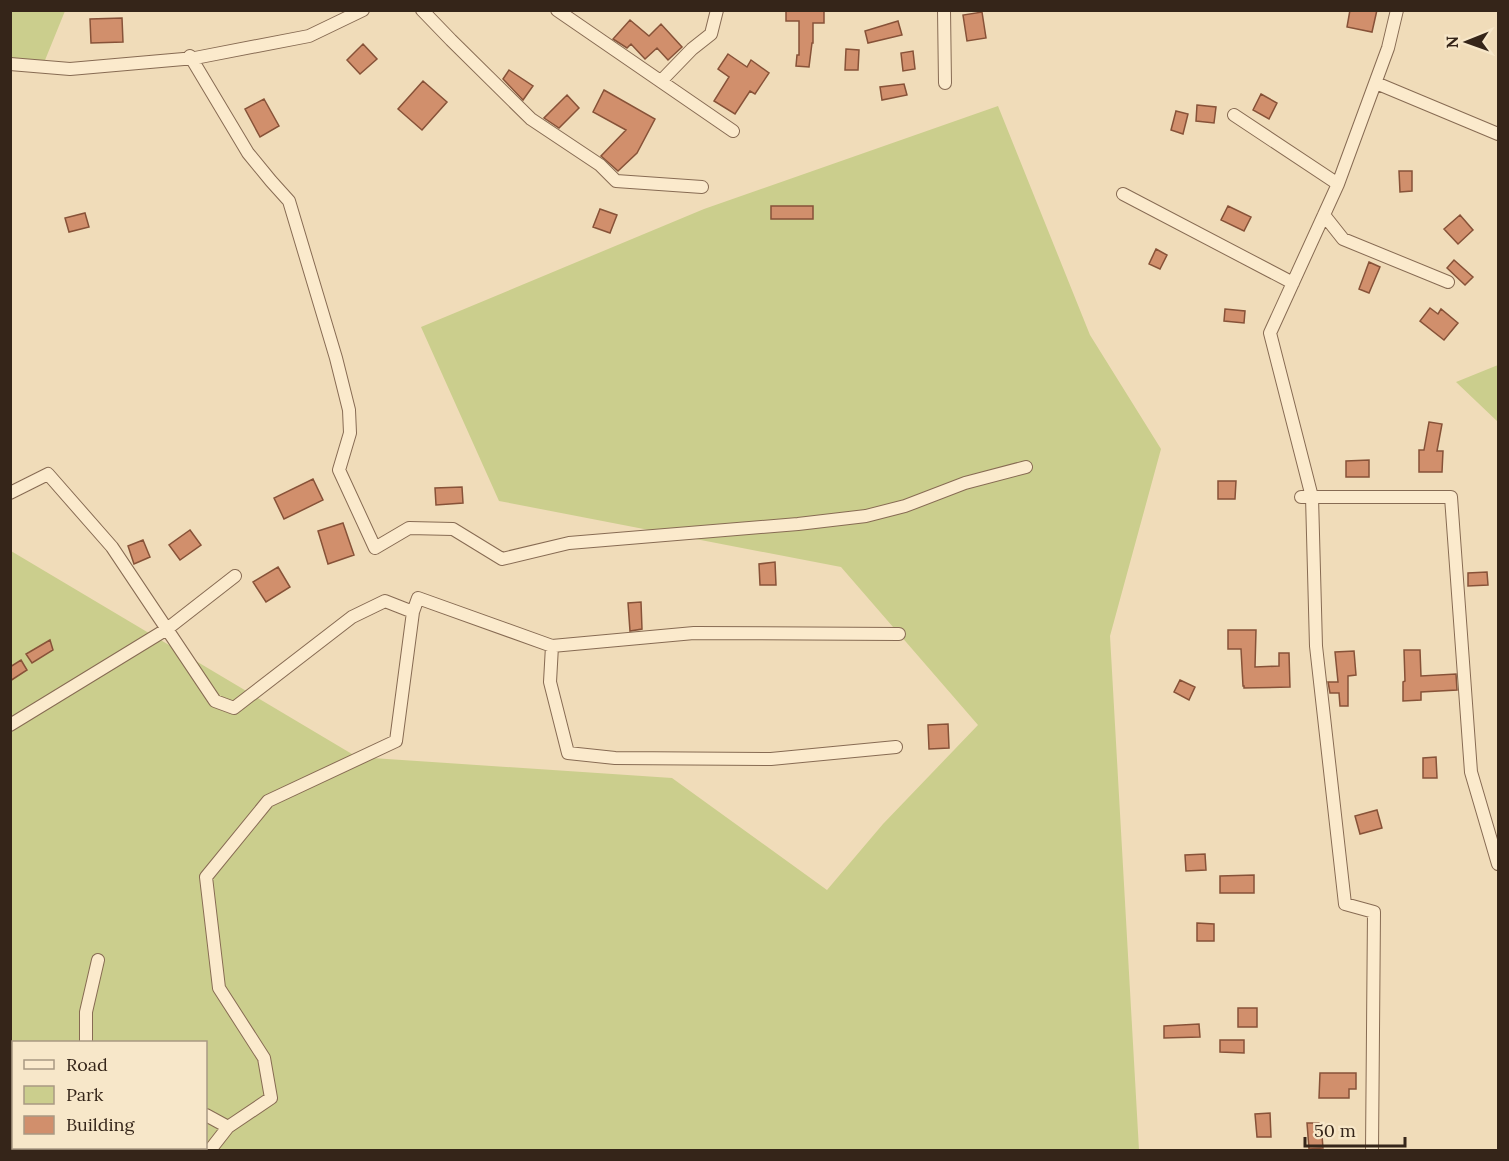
<svg xmlns="http://www.w3.org/2000/svg" width="1509" height="1161" font-family="Lora,serif">
<style>
.green{fill:#cbce8d;fill-rule:evenodd}
.building{fill:#d18f6c;stroke:#875238;stroke-width:1.5}
.lines{fill:none;stroke-linecap:round;stroke-linejoin:round}
.minor-casing{stroke:#876b53;stroke-width:14}
.minor{stroke:#fbeacc;stroke-width:12}
</style>
<rect width="100%" height="100%" fill="#f0dcb9"/>
<path class="green" d="M 10,11 L 65,11 L 41,70 L 11,60 Z
M 998,106 L 1090,335 L 1161,449 L 1110,636 L 1139,1150 L 11,1150 L 11,551 L 357,757 L 672,778 L 827,890 L 883,824 L 978,725 L 841,567 L 499,501 L 421,327 L 704,209 ZM 14,1042 L 206,1042 L 206,1148 L 14,1148 Z
M 1498,365 L 1498,422 L 1456,382 Z"/>
<path class="building" d="M 786,10 L 824,10 L 824,23 L 813,23 L 813,43 L 812,43 L 809,67 L 796,66 L 797,55 L 799,55 L 799,21 L 786,21 Z
M 1350,10 L 1377,10 L 1372,32 L 1347,27 Z
M 982,12 L 986,38 L 967,41 L 963,15 Z
M 122,18 L 123,42 L 91,43 L 90,19 Z
M 630,20 L 649,36 L 661,24 L 682,47 L 668,60 L 657,48 L 645,59 L 631,44 L 627,48 L 613,39 Z
M 898,21 L 902,35 L 868,43 L 865,31 Z
M 363,44 L 377,59 L 360,74 L 347,60 Z
M 846,49 L 859,50 L 858,70 L 845,70 Z
M 913,51 L 915,69 L 903,71 L 901,53 Z
M 728,54 L 747,67 L 751,60 L 769,73 L 755,94 L 750,91 L 735,114 L 714,101 L 729,77 L 718,69 Z
M 509,70 L 533,86 L 523,100 L 503,79 Z
M 423,81 L 447,102 L 422,130 L 398,109 Z
M 904,84 L 907,95 L 882,100 L 880,87 Z
M 604,90 L 655,119 L 637,153 L 618,171 L 601,156 L 626,130 L 593,112 Z
M 1261,94 L 1277,103 L 1269,119 L 1253,110 Z
M 567,95 L 579,108 L 559,128 L 544,118 Z
M 264,99 L 279,126 L 260,137 L 245,109 Z
M 1197,105 L 1216,107 L 1214,123 L 1196,121 Z
M 1176,111 L 1188,114 L 1183,134 L 1171,130 Z
M 1399,171 L 1412,171 L 1412,191 L 1400,192 Z
M 771,206 L 813,206 L 813,219 L 771,219 Z
M 1228,206 L 1251,217 L 1244,231 L 1221,220 Z
M 600,209 L 617,215 L 610,233 L 593,227 Z
M 85,213 L 89,227 L 69,232 L 65,218 Z
M 1460,215 L 1473,230 L 1458,244 L 1444,229 Z
M 1156,249 L 1167,255 L 1160,269 L 1149,264 Z
M 1454,260 L 1473,277 L 1465,285 L 1447,268 Z
M 1369,262 L 1380,267 L 1369,293 L 1359,289 Z
M 1430,308 L 1438,314 L 1441,309 L 1458,323 L 1444,340 L 1420,321 Z
M 1225,309 L 1245,311 L 1244,323 L 1224,321 Z
M 1429,422 L 1442,424 L 1437,451 L 1443,451 L 1442,472 L 1419,472 L 1419,450 L 1424,450 Z
M 1369,460 L 1369,477 L 1346,477 L 1346,461 Z
M 313,479 L 323,500 L 284,519 L 274,498 Z
M 1218,481 L 1236,481 L 1235,499 L 1218,499 Z
M 462,487 L 463,503 L 436,505 L 435,488 Z
M 343,523 L 354,555 L 328,564 L 318,531 Z
M 190,530 L 201,545 L 180,560 L 169,545 Z
M 143,540 L 150,557 L 134,564 L 128,546 Z
M 775,562 L 776,585 L 760,585 L 759,564 Z
M 278,567 L 290,587 L 266,602 L 253,582 Z
M 1487,572 L 1488,585 L 1468,586 L 1468,573 Z
M 641,602 L 642,629 L 630,631 L 628,603 Z
M 1228,630 L 1256,630 L 1255,667 L 1279,666 L 1279,653 L 1289,653 L 1290,687 L 1244,688 L 1244,686 L 1243,686 L 1241,649 L 1228,649 Z
M 50,640 L 53,650 L 32,663 L 26,654 Z
M 1404,650 L 1420,650 L 1421,676 L 1456,674 L 1457,690 L 1421,692 L 1421,700 L 1403,701 L 1403,682 L 1405,681 Z
M 1354,651 L 1356,675 L 1348,676 L 1348,706 L 1340,706 L 1339,693 L 1330,693 L 1328,682 L 1338,682 L 1335,652 Z
M 21,660 L 27,670 L 10,681 L 10,667 Z
M 1180,680 L 1195,687 L 1189,700 L 1174,692 Z
M 948,724 L 949,748 L 929,749 L 928,725 Z
M 1436,757 L 1437,778 L 1423,778 L 1423,758 Z
M 1377,810 L 1382,828 L 1360,834 L 1355,816 Z
M 1205,854 L 1206,870 L 1186,871 L 1185,855 Z
M 1254,875 L 1254,893 L 1220,893 L 1220,876 Z
M 1197,923 L 1214,924 L 1214,941 L 1197,941 Z
M 1238,1008 L 1257,1008 L 1257,1027 L 1238,1027 Z
M 1199,1024 L 1200,1037 L 1164,1038 L 1164,1026 Z
M 1220,1040 L 1244,1040 L 1244,1053 L 1220,1052 Z
M 1320,1073 L 1356,1073 L 1356,1089 L 1349,1089 L 1349,1098 L 1319,1098 Z
M 1270,1113 L 1271,1137 L 1257,1137 L 1255,1114 Z
M 1307,1123 L 1321,1123 L 1323,1148 L 1309,1149 Z"/>
<g class="lines">
<g class="minor-casing">
<path id="minor" d="M 422,10 L 451,40 L 531,119 L 600,165 L 616,181 L 702,187
M 557,10 L 733,131
M 944,10 L 945,83
M 190,56 L 248,153 L 271,181 L 289,201 L 336,358 L 349,410 L 350,433 L 339,470 L 375,548 L 409,528 L 453,529 L 502,559 L 569,543 L 798,524 L 866,516 L 905,506 L 965,483 L 1026,467
M 10,64 L 70,69 L 195,58 L 309,36 L 363,10
M 661,81 L 692,49 L 711,34 L 717,10
M 1376,83 L 1498,134
M 1234,115 L 1338,184
M 1123,194 L 1293,283
M 1324,215 L 1343,239 L 1448,282
M 10,493 L 48,474 L 112,547 L 215,701 L 234,708 L 352,617 L 385,601 L 413,612
M 1301,497 L 1451,497 L 1471,772 L 1498,864
M 552,646 L 550,682 L 568,753 L 615,758 L 771,759 L 896,747
M 10,725 L 167,629 L 235,576
M 86,1042 L 86,1012 L 98,960
M 206,1115 L 228,1127
M 210,1150 L 228,1127 L 271,1098 L 264,1058 L 219,988 L 206,877 L 268,801 L 396,741 L 413,612 L 418,598 L 552,646 L 694,633 L 899,634
M 1372,1150 L 1374,912 L 1345,904 L 1316,646 L 1312,497 L 1270,333 L 1338,184 L 1388,48 L 1397,10"/>
</g>
<use href="#minor" class="minor"/>
</g>
<rect width="1509" height="1161" fill="none" stroke="#352519" stroke-width="24"/>
<rect x="12" y="1041" width="195" height="108" fill="#f7e7c9" stroke="#a99983" stroke-width="1.5"/>
<rect x="24" y="1060" width="30" height="9" fill="#fbeacc" stroke="#a99983" stroke-width="1.5"/>
<text x="66" y="1071" font-size="18" fill="#352519">Road</text>
<rect x="24" y="1086" width="30" height="18" fill="#cbce8d" stroke="#a99983" stroke-width="1.5"/>
<text x="66" y="1101" font-size="18" fill="#352519">Park</text>
<rect x="24" y="1116" width="30" height="18" fill="#d18f6c" stroke="#a99983" stroke-width="1.5"/>
<text x="66" y="1131" font-size="18" fill="#352519">Building</text>
<g transform="translate(1467 42) rotate(269)" stroke="#f7e7c9" stroke-width="4.5" paint-order="stroke">
<path d="M0-4.5L10 22L0 15L-10 22Z" fill="#352519"/>
<text y="-9" font-size="16" font-weight="bold" text-anchor="middle" fill="#352519">N</text>
</g>
<path d="M1305 1137v9h100v-9" fill="none" stroke="#352519" stroke-width="3"/>
<text x="1314" y="1137" font-size="18" fill="#352519" stroke="#f7e7c9" stroke-width="4.5" paint-order="stroke">50 m</text>
</svg>
